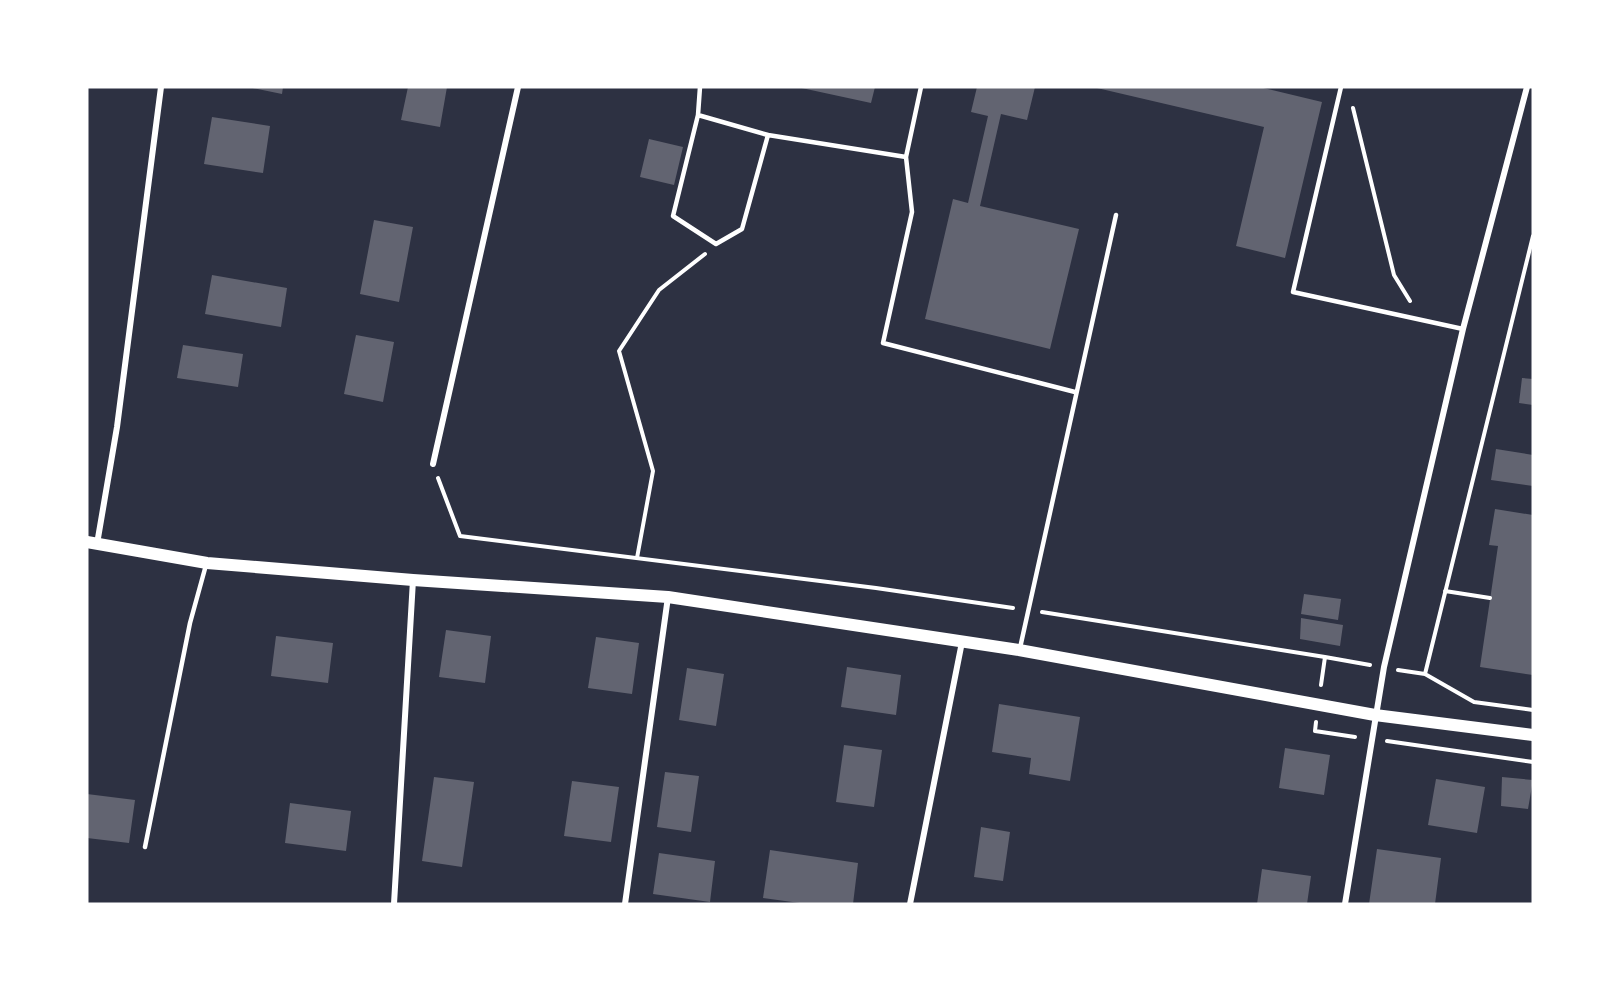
<svg xmlns="http://www.w3.org/2000/svg" width="1620" height="991" font-family="Inter,sans-serif">
<style>
.building{fill:#626471}
.lines{fill:none;stroke-linecap:round;stroke-linejoin:round}
.path{stroke:#fff;stroke-width:4}
.service{stroke:#fff;stroke-width:4.5}
.minor{stroke:#fff;stroke-width:6}
.secondary{stroke:#fff;stroke-width:12}
</style>
<rect width="100%" height="100%" fill="#2d3142"/>
<path class="building" d="M 248,87 L 283,87 L 282,94 Z
M 408,87 L 447,87 L 440,127 L 401,120 Z
M 797,87 L 875,87 L 871,103 Z
M 977,87 L 1035,87 L 1027,120 L 1001,114 L 980,206 L 1079,229 L 1050,349 L 925,319 L 953,199 L 968,203 L 988,116 L 971,112 Z
M 1259,87 L 1322,102 L 1285,258 L 1236,246 L 1264,127 L 1097,88 Z
M 212,117 L 270,126 L 263,173 L 204,164 Z
M 649,139 L 683,147 L 674,185 L 640,177 Z
M 374,220 L 413,227 L 399,302 L 360,294 Z
M 212,275 L 287,288 L 281,327 L 205,314 Z
M 356,335 L 394,342 L 383,402 L 344,394 Z
M 183,345 L 243,354 L 238,387 L 177,378 Z
M 1522,378 L 1533,379 L 1533,405 L 1519,403 Z
M 1496,449 L 1533,455 L 1533,486 L 1491,480 Z
M 1495,509 L 1533,515 L 1533,675 L 1480,667 L 1498,546 L 1489,545 Z
M 1304,594 L 1341,599 L 1338,620 L 1301,614 Z
M 1301,618 L 1343,625 L 1340,646 L 1300,639 Z
M 446,630 L 491,636 L 485,683 L 439,677 Z
M 276,636 L 333,643 L 328,683 L 271,676 Z
M 596,637 L 639,643 L 632,694 L 588,688 Z
M 847,667 L 901,675 L 896,715 L 841,707 Z
M 687,668 L 724,674 L 716,726 L 679,720 Z
M 999,704 L 1080,717 L 1070,781 L 1029,774 L 1031,758 L 992,752 Z
M 844,745 L 882,750 L 874,807 L 836,802 Z
M 1285,748 L 1330,755 L 1324,795 L 1279,788 Z
M 665,772 L 699,776 L 691,832 L 657,827 Z
M 434,777 L 474,782 L 462,867 L 422,861 Z
M 1502,777 L 1533,780 L 1528,809 L 1501,806 Z
M 1436,779 L 1485,787 L 1477,833 L 1428,825 Z
M 572,781 L 619,787 L 611,842 L 564,836 Z
M 87,794 L 135,800 L 129,843 L 87,838 Z
M 290,803 L 351,811 L 346,851 L 285,843 Z
M 981,827 L 1010,832 L 1003,881 L 974,877 Z
M 1377,849 L 1441,858 L 1435,904 L 1369,904 Z
M 770,850 L 858,863 L 853,904 L 807,904 L 763,898 Z
M 659,853 L 715,861 L 710,902 L 653,894 Z
M 1262,869 L 1311,876 L 1307,904 L 1257,904 Z"/>
<g class="lines">
<path class="path" d="M 1353,108 L 1394,275 L 1410,301
M 438,478 L 460,536 L 876,588 L 1013,608
M 637,558 L 653,471 L 619,351 L 659,290 L 705,254
M 1445,591 L 1490,598
M 1042,612 L 1325,657
M 1398,670 L 1425,674 L 1474,702 L 1533,710
M 1425,674 L 1533,236
M 1321,685 L 1325,657 L 1370,665
M 1316,722 L 1315,731 L 1355,737
M 1387,741 L 1533,762"/>
<path class="service" d="M 700,87 L 698,115 L 673,216 L 716,244 L 742,229 L 768,135 L 906,157
M 921,87 L 906,157 L 912,212 L 883,343 L 1075,392
M 1341,87 L 1293,292 L 1463,329
M 698,115 L 768,135
M 1020,648 L 1116,215
M 145,847 L 190,623 L 206,565"/>
<path class="minor" d="M 433,464 L 518,87
M 97,544 L 117,427 L 161,87
M 394,904 L 413,580
M 625,904 L 668,597
M 910,904 L 962,642
M 1345,904 L 1384,667 L 1463,329 L 1527,87"/>
<path class="secondary" d="M 87,542 L 207,563 L 413,580 L 668,597 L 1019,650 L 1375,715 L 1533,735"/>
</g>
<rect width="1620" height="991" fill="none" stroke="#ffffff" stroke-width="177"/>
</svg>
